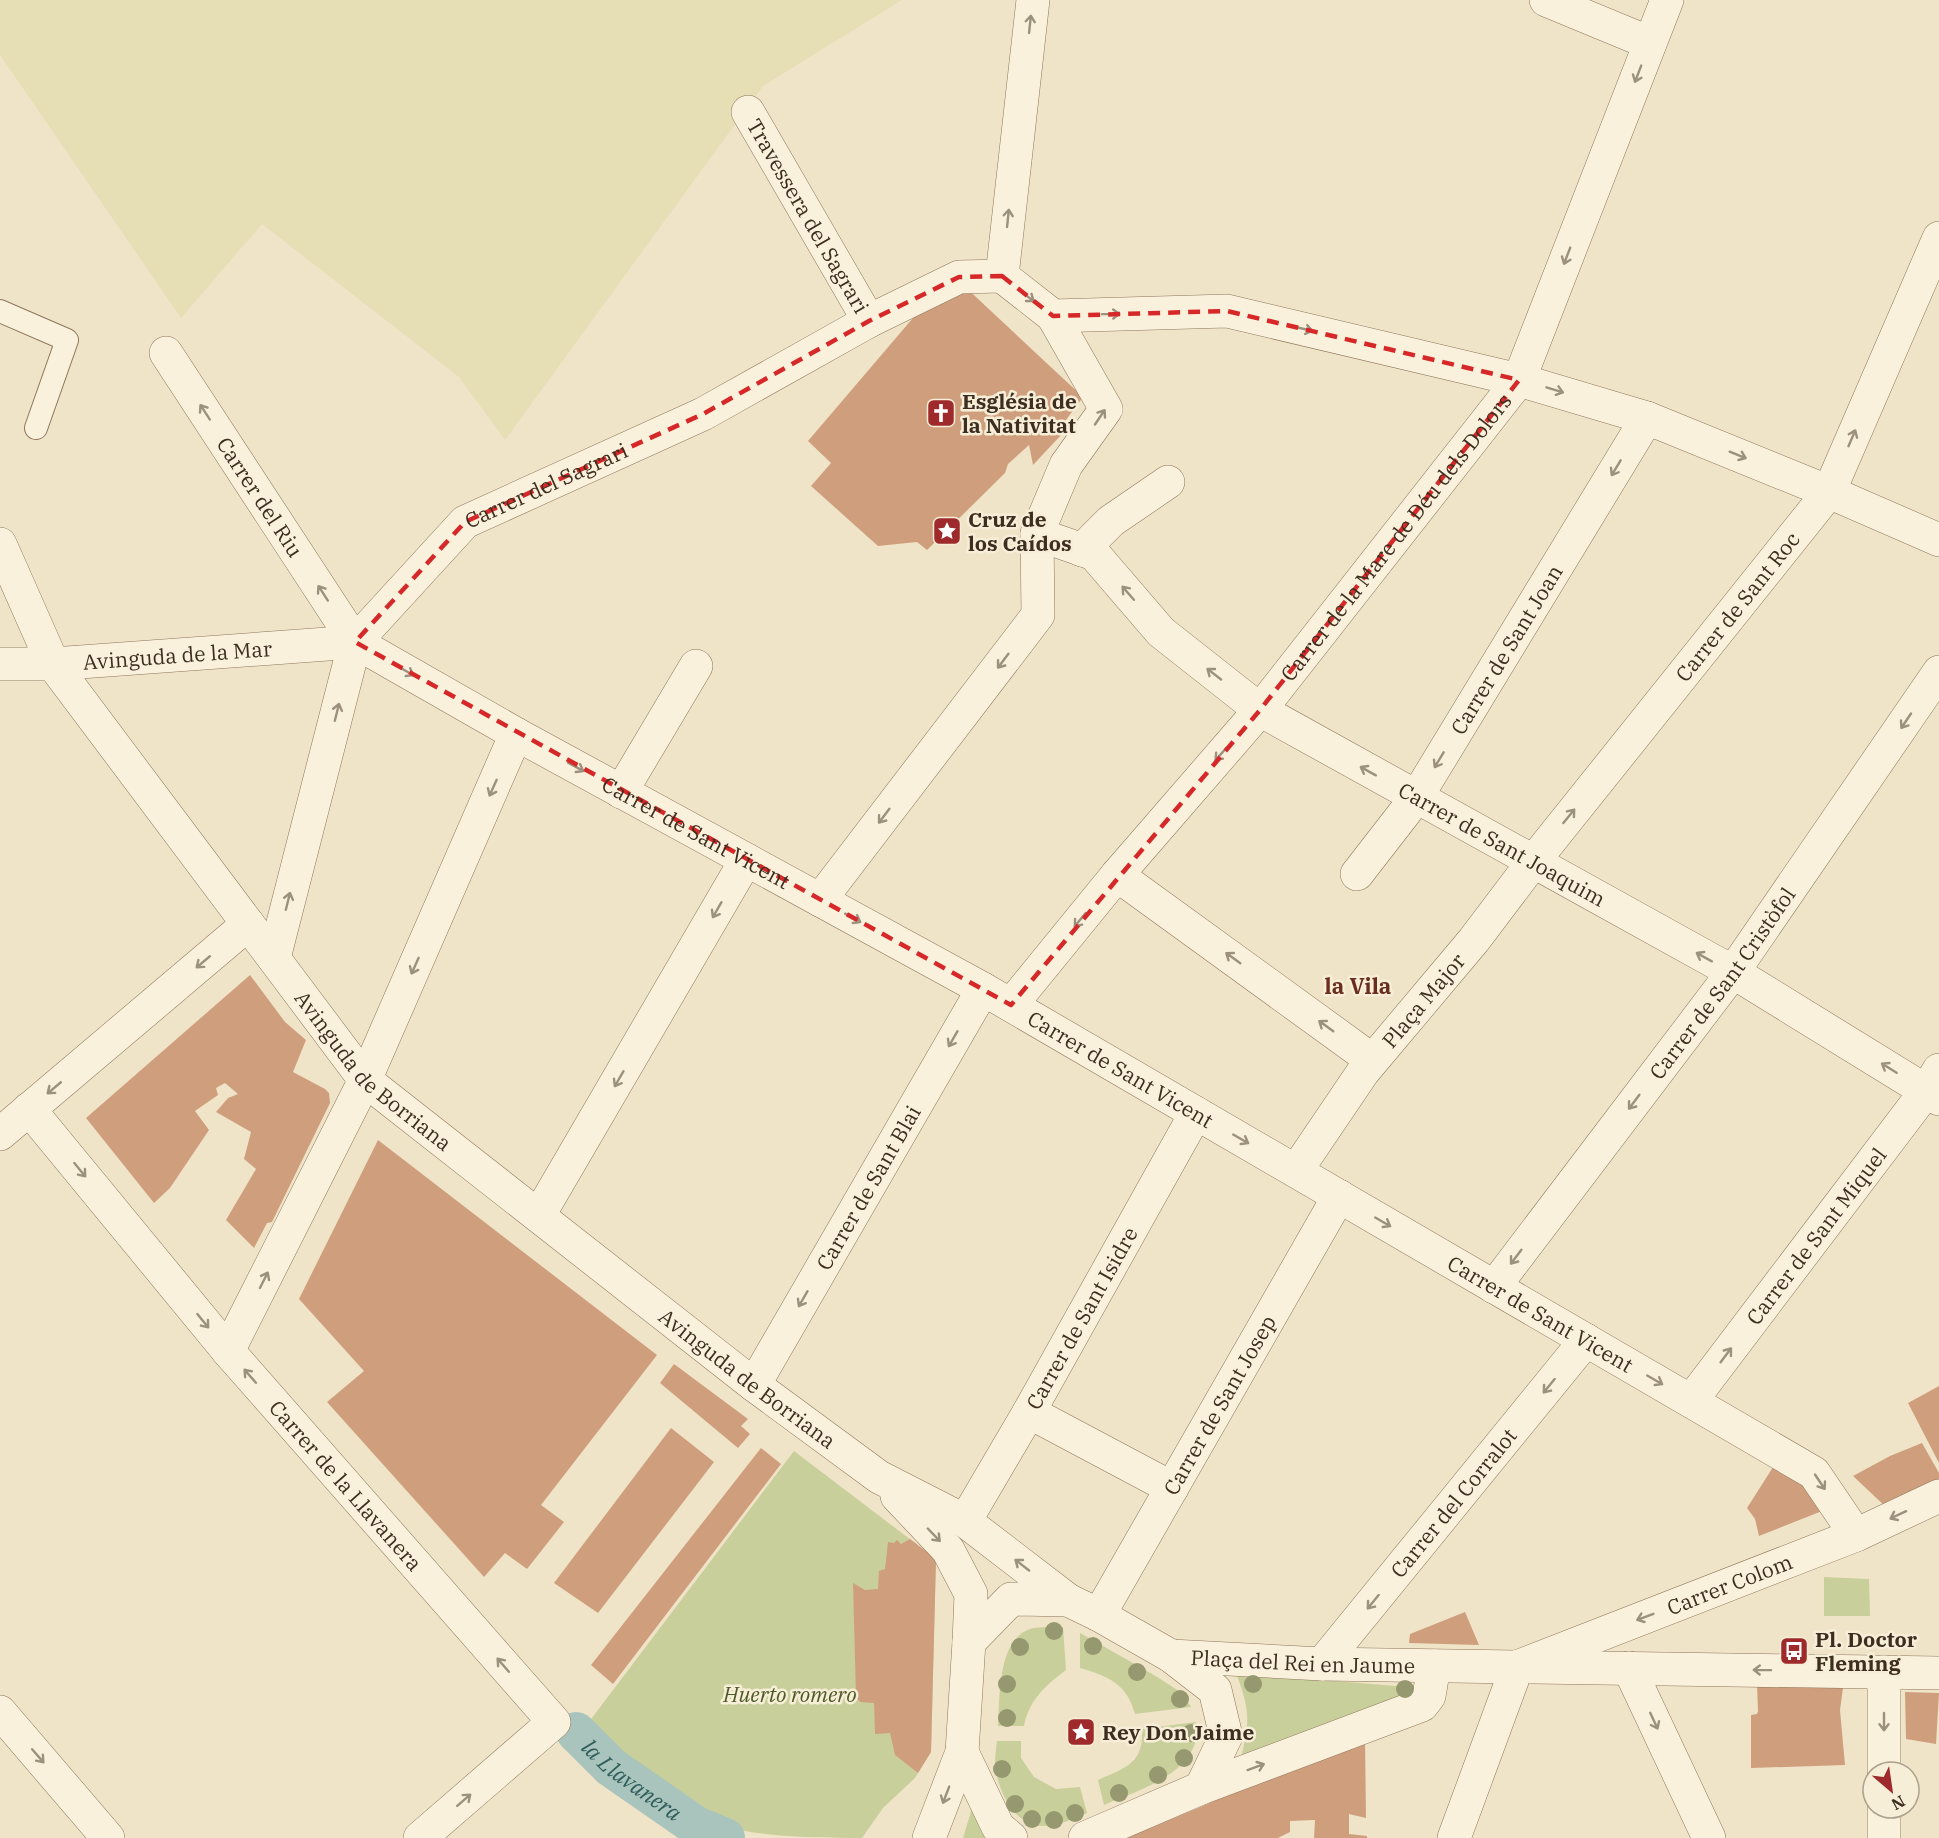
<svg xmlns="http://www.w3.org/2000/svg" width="1939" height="1838" font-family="'IBM Plex Serif',serif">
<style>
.farmland{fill:#e6deb5}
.green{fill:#c9cf9b}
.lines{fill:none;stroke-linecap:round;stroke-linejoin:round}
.canal{stroke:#a9c4bc;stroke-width:40}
.building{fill:#cf9f7d}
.service-casing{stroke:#8d765c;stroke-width:24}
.pedestrian-casing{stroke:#8d765c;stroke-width:34}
.minor-casing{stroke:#8d765c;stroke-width:34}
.tertiary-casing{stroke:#8d765c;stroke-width:34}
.service{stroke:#faf1dc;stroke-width:22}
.pedestrian{stroke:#faf1dc;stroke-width:33}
.minor{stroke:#faf1dc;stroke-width:33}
.tertiary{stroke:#faf1dc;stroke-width:33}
.tree{fill:#96986f}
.oneway{stroke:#9c907e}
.marked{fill:none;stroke:#d62828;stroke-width:4.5;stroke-dasharray:12 8;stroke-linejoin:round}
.labels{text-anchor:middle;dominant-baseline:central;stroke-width:5;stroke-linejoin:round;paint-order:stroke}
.street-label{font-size:21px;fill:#3d2e20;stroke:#f7eed8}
.poi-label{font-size:21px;font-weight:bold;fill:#3d2e20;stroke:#f7eed8;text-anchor:start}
.park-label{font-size:21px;font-style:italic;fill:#4d5a26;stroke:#f7eed8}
.neighbourhood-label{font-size:22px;font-weight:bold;fill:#6b2e1e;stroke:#f7eed8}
.water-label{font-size:22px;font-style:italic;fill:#2f5d5a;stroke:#f7eed8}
</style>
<rect width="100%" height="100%" fill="#f0e4c8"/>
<path class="farmland" d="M 0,0 L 902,0 L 763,86 L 505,440 L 459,377 L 262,224 L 181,318 L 0,55 Z"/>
<path class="green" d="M 794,1451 L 936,1559 L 931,1752 L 915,1778 L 883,1808 L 862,1838 C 808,1838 746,1838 698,1817 L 582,1731 Z
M 1824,1577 L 1869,1579 L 1870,1616 L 1824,1616 Z
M 1063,1627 L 1066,1670 C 1046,1685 1029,1700 1024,1726 L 998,1726 C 1000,1698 997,1640 1030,1629 C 1040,1626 1053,1628 1063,1627 Z
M 1080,1633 L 1154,1675 L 1182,1693 L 1191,1707 L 1135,1714 C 1127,1684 1108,1676 1080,1668 Z
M 1236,1673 L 1421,1688 L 1239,1767 C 1249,1724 1252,1715 1236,1673 Z
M 1196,1722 C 1196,1728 1198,1736 1196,1741 C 1184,1778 1136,1791 1104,1805 L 1098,1780 C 1125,1768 1144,1764 1142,1729 Z
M 997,1741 L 1021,1741 L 1021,1758 L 1034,1777 L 1056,1789 L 1080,1787 L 1087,1813 C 1072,1819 1059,1826 1042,1826 C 1014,1826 997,1789 995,1764 C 995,1757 996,1749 997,1741 Z
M 972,1808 L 994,1838 L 963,1838 Z"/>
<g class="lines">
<path class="canal" id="s1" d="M 576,1732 L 611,1767 L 696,1826 L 725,1838"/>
</g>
<path class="building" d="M 961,283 L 1083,397 L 1060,428 L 1063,433 L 1033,465 L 1029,445 L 1008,464 L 1005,473 L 927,550 L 917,542 L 878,546 L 811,486 L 831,463 L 808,441 L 930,298 Z
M 250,975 L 285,1022 L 306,1040 L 293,1072 L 325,1089 L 329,1093 L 330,1103 L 272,1222 L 267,1223 L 254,1248 L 226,1220 L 256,1169 L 244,1159 L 251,1132 L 216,1112 L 228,1098 L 238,1094 L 225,1083 L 216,1088 L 218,1095 L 195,1111 L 209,1130 L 170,1188 L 154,1203 L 86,1118 Z
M 378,1140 L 657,1355 L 541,1505 L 564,1522 L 527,1569 L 505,1553 L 484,1577 L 327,1402 L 364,1371 L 299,1299 Z
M 674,1364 L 748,1419 L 741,1426 L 750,1434 L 738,1448 L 660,1383 Z
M 1939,1386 L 1939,1463 L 1908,1403 Z
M 671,1428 L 714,1462 L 598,1613 L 554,1583 Z
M 1922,1443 L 1939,1473 L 1939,1482 L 1888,1509 L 1853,1476 L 1890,1456 Z
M 761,1448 L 781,1464 L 613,1684 L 591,1665 Z
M 1775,1464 L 1803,1478 L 1822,1511 L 1759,1536 L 1755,1519 L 1747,1508 Z
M 910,1539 L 936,1559 L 931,1752 L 918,1773 L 895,1755 L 890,1733 L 875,1734 L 874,1703 L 860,1702 L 856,1697 L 853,1583 L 865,1590 L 878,1589 L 879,1571 L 885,1569 L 888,1542 L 894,1543 L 897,1540 L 901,1544 Z
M 1465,1612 L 1479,1645 L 1409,1643 L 1410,1634 Z
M 1757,1685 L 1843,1688 L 1840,1710 L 1845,1765 L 1751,1768 L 1751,1715 L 1757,1714 L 1758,1711 Z
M 1905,1692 L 1939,1693 L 1936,1744 L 1906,1739 Z
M 1365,1738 L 1366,1818 L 1349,1814 L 1349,1834 L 1367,1836 L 1367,1838 L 1314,1838 L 1315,1820 L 1290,1821 L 1290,1832 L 1278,1838 L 1126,1838 Z"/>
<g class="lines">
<g class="service-casing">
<path id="service" d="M 0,311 L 67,340 L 36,428"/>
</g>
<g class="pedestrian-casing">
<path id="pedestrian" d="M 1454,1838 L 1517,1667"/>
</g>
<g class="minor-casing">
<g id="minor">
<path d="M 1546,0 L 1650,43"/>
<path id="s2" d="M 748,112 L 869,321"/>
<path d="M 1002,276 L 1053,316 L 1227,311 L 1519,380 L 1647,418 L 1829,492 L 1939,540"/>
<path d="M 1002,276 L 1033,0"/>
<path id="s3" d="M 166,353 L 355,642 L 516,734 L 983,989 L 1814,1473 L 1856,1535"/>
<path id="s4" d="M 1037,534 L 1094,554 L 1161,632 L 1260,710 L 1733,972 L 1939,1099"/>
<path id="s5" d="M 0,544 L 53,664 L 355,642"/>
<path d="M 1082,550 L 1111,521 L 1168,482"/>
<path d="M 621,792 L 696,666"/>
<path id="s6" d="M 1357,874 L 1416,798 L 1647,418"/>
<path d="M 1117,875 L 1372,1060"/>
<path d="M 820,900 L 1038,615 L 1037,534 L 1066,465 L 1106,409 L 1053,316"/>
<path id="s7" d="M 274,958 L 355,642 L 465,522 L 703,414 L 869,321 L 959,277 L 1002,276"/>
<path id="s8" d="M 1011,1005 L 1117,875 L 1260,710 L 1519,380 L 1667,0"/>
<path id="s9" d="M 29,1109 L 228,1351 L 554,1722 L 420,1838"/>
<path d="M 0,1134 L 248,924"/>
<path id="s10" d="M 1296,1171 L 1363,1072 L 1474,940 L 1533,862 L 1829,492 L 1939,238"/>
<path d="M 539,1215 L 746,860"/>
<path id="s11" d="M 1494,1287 L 1733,972 L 1939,672"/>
<path d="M 228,1351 L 365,1080 L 516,734"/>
<path id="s12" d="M 754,1385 L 983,989"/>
<path id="s13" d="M 1691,1401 L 1926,1091 L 1939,1070"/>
<path d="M 1029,1412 L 1172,1488"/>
<path id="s14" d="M 965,1521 L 1029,1412 L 1196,1113"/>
<path id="s15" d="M 1099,1615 L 1339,1196"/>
<path id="s16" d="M 1322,1664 L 1586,1340"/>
<path id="s17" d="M 1517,1667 L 1856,1535 L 1939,1496"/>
<path d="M 1534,1667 L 1939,1673"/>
<path d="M 1629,1668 L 1709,1838"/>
<path d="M 1884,1672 L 1884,1772"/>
<path d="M 0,1712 L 108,1838"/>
<path d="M 1884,1808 L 1884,1838"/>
</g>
</g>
<g class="tertiary-casing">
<g id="tertiary">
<path id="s18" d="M 0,664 L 53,664 L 365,1080 L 754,1385 L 879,1477 L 965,1521 L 1068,1600"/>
<path d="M 897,1496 L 948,1550 L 971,1594 L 969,1642"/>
<path id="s19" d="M 1171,1656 L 1322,1664 L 1517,1667"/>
<path d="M 962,1752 L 998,1827 L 1011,1838"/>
<path d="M 1201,1788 L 1422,1705 L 1429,1696 L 1434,1666"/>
<path d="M 929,1838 L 962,1752 L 969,1642 L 1011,1599 L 1068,1600 L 1099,1615 L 1171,1656 L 1215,1690 L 1226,1736 L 1201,1788 L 1085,1838"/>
</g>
</g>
<use href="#service" class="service"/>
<use href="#pedestrian" class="pedestrian"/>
<use href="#minor" class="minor"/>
<use href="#tertiary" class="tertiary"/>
</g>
<g class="tree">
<circle cx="1054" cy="1631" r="9"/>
<circle cx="1093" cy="1646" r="9"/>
<circle cx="1020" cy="1647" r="9"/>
<circle cx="1137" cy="1672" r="9"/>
<circle cx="1007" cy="1684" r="9"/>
<circle cx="1253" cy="1684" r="9"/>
<circle cx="1405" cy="1689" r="9"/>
<circle cx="1180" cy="1699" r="9"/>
<circle cx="1007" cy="1718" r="9"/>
<circle cx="1191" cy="1733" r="9"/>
<circle cx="1184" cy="1758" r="9"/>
<circle cx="1002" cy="1769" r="9"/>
<circle cx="1158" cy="1775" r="9"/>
<circle cx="1119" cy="1793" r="9"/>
<circle cx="1015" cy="1804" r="9"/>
<circle cx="1075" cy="1813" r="9"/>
<circle cx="1032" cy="1819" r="9"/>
<circle cx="1054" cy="1820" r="9"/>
</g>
<defs><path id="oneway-shaft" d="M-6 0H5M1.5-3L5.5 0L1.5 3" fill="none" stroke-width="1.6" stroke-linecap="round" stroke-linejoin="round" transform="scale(1.5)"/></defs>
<g class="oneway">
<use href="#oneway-shaft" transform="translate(1030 24) rotate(-84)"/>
<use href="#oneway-shaft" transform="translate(1638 74) rotate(111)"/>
<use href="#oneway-shaft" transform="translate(1008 218) rotate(-84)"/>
<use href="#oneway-shaft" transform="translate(1567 256) rotate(111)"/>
<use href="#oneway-shaft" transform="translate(1027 296) rotate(38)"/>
<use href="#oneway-shaft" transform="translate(1111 314) rotate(-1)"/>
<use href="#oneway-shaft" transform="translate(1304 329) rotate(13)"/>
<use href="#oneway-shaft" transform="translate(1555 390) rotate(17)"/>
<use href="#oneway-shaft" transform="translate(205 412) rotate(-123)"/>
<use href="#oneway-shaft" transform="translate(1100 417) rotate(-56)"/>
<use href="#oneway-shaft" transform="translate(1852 438) rotate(-67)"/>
<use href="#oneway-shaft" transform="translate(1738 455) rotate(22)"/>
<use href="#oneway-shaft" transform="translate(1616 468) rotate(121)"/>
<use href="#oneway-shaft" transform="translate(323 593) rotate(-123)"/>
<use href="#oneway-shaft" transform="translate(1128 593) rotate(-131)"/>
<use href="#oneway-shaft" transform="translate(1003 661) rotate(127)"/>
<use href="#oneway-shaft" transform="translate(406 671) rotate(30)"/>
<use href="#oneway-shaft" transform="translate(1214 674) rotate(-142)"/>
<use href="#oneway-shaft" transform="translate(337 712) rotate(-76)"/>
<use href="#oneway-shaft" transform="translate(1906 721) rotate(124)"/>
<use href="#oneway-shaft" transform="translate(1221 754) rotate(131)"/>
<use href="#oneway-shaft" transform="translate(1439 760) rotate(121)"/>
<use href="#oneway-shaft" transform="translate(576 767) rotate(29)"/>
<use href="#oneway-shaft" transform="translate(1368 771) rotate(-151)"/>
<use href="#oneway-shaft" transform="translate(493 788) rotate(114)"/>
<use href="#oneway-shaft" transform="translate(884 816) rotate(127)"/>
<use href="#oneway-shaft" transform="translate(1569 816) rotate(-51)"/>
<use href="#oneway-shaft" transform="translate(288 901) rotate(-76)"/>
<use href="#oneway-shaft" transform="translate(717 910) rotate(120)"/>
<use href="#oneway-shaft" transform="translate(853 918) rotate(29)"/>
<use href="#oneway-shaft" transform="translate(1080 920) rotate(129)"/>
<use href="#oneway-shaft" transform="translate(1704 957) rotate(-151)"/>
<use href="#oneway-shaft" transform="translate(1233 958) rotate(-144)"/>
<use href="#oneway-shaft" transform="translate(203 962) rotate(140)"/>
<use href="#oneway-shaft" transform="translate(415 966) rotate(114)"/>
<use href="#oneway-shaft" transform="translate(1326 1026) rotate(-144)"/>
<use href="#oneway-shaft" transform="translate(953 1039) rotate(120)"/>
<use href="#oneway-shaft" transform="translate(1889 1068) rotate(-148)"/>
<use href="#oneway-shaft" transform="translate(619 1079) rotate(120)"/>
<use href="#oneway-shaft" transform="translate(54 1088) rotate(140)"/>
<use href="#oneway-shaft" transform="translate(1634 1102) rotate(127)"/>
<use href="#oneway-shaft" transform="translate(1241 1139) rotate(30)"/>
<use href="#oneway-shaft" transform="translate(80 1170) rotate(51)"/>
<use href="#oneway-shaft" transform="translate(1383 1222) rotate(30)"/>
<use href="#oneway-shaft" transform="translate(1516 1257) rotate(127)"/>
<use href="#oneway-shaft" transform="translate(264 1280) rotate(-63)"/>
<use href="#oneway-shaft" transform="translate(803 1299) rotate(120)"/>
<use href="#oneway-shaft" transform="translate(203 1321) rotate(51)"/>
<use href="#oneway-shaft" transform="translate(1726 1355) rotate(-53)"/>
<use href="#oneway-shaft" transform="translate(250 1376) rotate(-131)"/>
<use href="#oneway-shaft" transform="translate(1655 1380) rotate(30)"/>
<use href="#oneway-shaft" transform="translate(1549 1386) rotate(129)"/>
<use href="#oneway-shaft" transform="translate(1820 1482) rotate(56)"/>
<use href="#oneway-shaft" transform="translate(1898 1515) rotate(155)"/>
<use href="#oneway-shaft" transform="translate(934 1535) rotate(46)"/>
<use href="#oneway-shaft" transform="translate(1022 1565) rotate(-142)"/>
<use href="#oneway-shaft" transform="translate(1373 1602) rotate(129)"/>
<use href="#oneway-shaft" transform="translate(1645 1617) rotate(159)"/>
<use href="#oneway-shaft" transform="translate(503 1665) rotate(-131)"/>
<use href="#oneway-shaft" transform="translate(1762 1670) rotate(-179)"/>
<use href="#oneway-shaft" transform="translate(1654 1721) rotate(65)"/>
<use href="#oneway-shaft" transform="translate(1884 1722) rotate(90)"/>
<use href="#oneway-shaft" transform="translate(38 1756) rotate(49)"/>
<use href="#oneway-shaft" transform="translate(1256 1767) rotate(-20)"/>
<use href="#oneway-shaft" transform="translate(946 1795) rotate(111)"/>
<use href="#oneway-shaft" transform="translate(464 1800) rotate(-41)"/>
</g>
<path class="marked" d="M 1002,276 L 1053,316 L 1227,311 L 1519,380 L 1260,710 L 1011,1005 L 355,642 L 465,522 L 703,414 L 869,321 L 959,277 Z"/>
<defs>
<g id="church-square" transform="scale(1.5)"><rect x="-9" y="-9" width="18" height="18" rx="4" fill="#9e2a2b" stroke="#f7eed8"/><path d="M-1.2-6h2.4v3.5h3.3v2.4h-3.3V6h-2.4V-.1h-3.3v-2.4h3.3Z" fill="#fff"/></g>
<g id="sight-square" transform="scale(1.5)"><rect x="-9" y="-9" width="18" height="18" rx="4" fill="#9e2a2b" stroke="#f7eed8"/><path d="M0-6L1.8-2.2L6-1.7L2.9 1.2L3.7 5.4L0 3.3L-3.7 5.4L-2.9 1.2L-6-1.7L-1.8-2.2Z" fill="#fff"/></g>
<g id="bus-square" transform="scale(1.5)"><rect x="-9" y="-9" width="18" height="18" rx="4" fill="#9e2a2b" stroke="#f7eed8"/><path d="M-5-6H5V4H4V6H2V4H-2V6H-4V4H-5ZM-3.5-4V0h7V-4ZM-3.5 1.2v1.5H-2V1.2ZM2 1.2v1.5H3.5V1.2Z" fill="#fff"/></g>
</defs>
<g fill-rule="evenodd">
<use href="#church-square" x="941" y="413"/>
<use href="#sight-square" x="947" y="531"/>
<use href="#bus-square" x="1794" y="1651"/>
<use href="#sight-square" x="1081" y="1732"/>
</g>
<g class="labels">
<g class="street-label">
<text stroke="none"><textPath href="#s2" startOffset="120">Travessera del Sagrari</textPath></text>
<text stroke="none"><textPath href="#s7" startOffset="578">Carrer del Sagrari</textPath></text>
<text stroke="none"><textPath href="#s3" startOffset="172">Carrer del Riu</textPath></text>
<text stroke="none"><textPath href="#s8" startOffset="606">Carrer de la Mare de Déu dels Dolors</textPath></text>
<text stroke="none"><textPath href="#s10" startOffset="717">Carrer de Sant Roc</textPath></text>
<text stroke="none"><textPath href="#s6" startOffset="270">Carrer de Sant Joan</textPath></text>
<text stroke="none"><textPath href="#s5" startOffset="256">Avinguda de la Mar</textPath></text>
<text stroke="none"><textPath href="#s3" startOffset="736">Carrer de Sant Vicent</textPath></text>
<text stroke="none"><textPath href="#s4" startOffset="566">Carrer de Sant Joaquim</textPath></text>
<text stroke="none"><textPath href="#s11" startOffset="380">Carrer de Sant Cristòfol</textPath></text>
<text stroke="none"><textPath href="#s10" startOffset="213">Plaça Major</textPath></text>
<text stroke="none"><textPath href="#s18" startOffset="572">Avinguda de Borriana</textPath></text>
<text stroke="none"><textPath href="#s3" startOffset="1222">Carrer de Sant Vicent</textPath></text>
<text stroke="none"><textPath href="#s12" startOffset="228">Carrer de Sant Blai</textPath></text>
<text stroke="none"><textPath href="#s13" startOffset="207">Carrer de Sant Miquel</textPath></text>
<text stroke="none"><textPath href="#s3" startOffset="1708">Carrer de Sant Vicent</textPath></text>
<text stroke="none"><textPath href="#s14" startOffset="234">Carrer de Sant Isidre</textPath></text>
<text stroke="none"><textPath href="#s18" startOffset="1058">Avinguda de Borriana</textPath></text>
<text stroke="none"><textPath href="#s15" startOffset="242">Carrer de Sant Josep</textPath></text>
<text stroke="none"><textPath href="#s9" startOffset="492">Carrer de la Llavanera</textPath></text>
<text stroke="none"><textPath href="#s16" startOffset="208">Carrer del Corralot</textPath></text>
<text stroke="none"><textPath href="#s17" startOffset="228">Carrer Colom</textPath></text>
<text stroke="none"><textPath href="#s19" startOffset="132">Plaça del Rei en Jaume</textPath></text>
</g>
<g class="poi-label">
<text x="962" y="401">Església de<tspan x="962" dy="24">la Nativitat</tspan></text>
<text x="968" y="519">Cruz de<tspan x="968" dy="24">los Caídos</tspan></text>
<text x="1815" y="1639">Pl. Doctor<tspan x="1815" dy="24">Fleming</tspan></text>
<text x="1102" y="1732">Rey Don Jaime</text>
</g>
<g class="park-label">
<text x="790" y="1694">Huerto romero</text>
</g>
<g class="neighbourhood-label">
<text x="1358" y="985">la Vila</text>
</g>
<g class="water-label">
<text stroke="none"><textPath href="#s1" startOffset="74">la Llavanera</textPath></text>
</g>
</g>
<g transform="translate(1891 1790) rotate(151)"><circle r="28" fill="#f7eed8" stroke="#ada18e" stroke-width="1.5"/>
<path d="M0-4.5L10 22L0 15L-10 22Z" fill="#9e2a2b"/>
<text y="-9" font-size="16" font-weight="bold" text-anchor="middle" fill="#3d2e20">N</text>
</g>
</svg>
